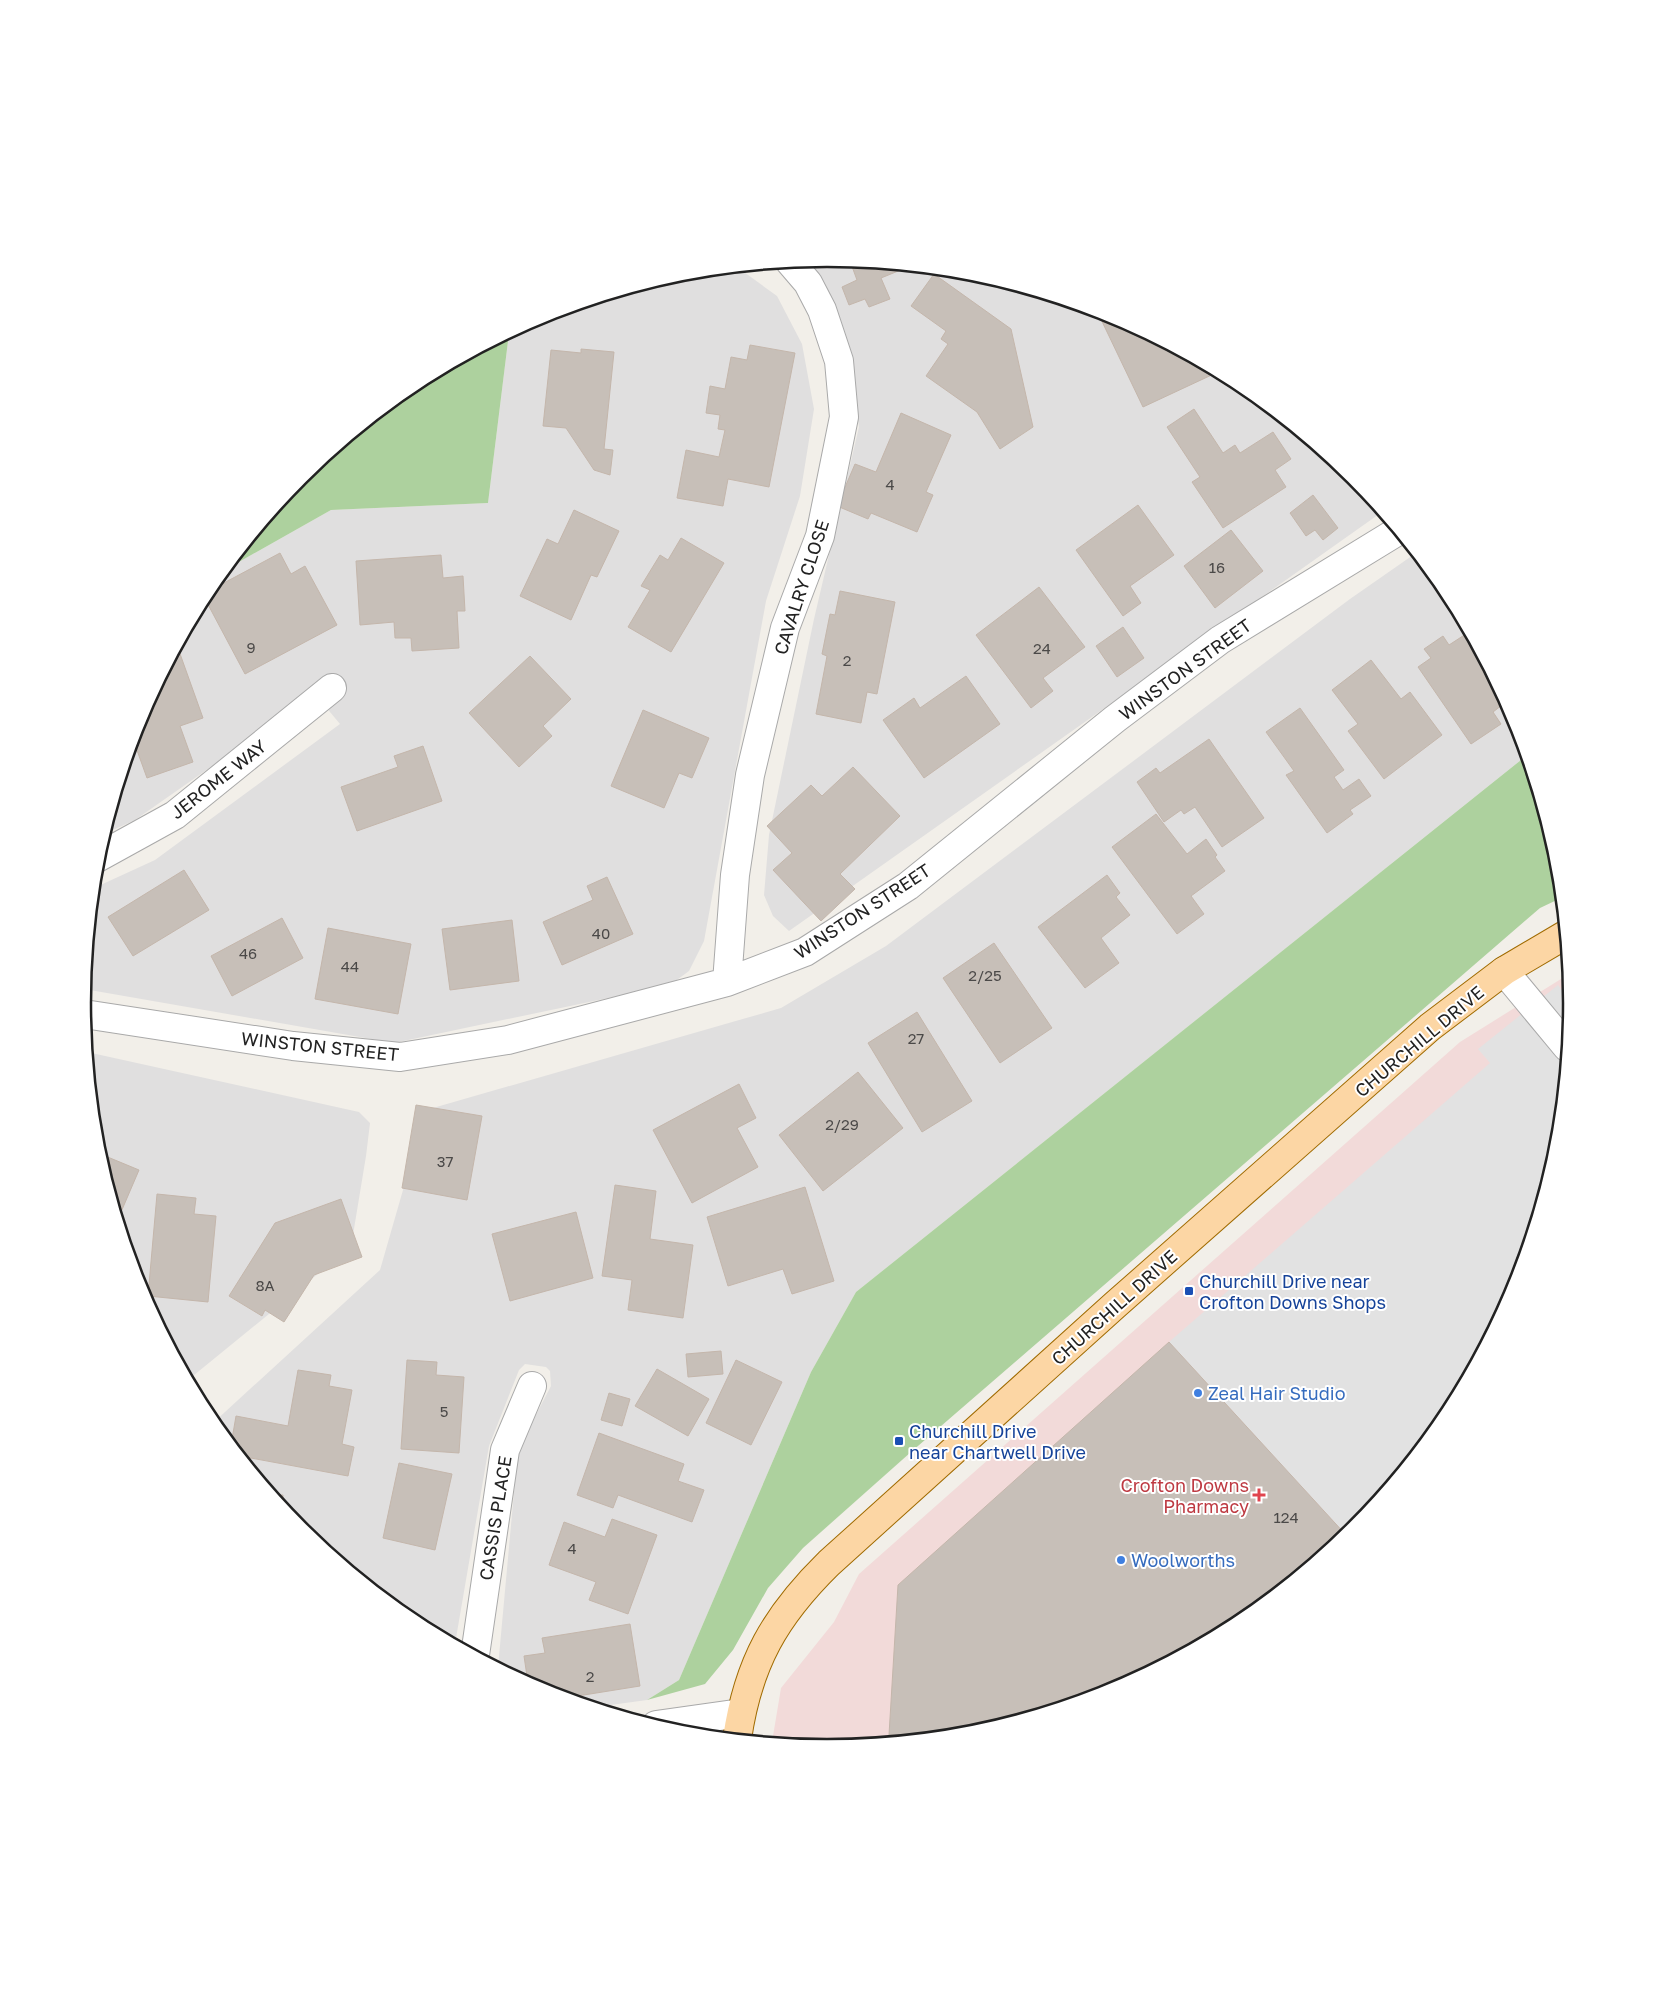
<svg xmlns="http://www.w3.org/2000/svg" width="1654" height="2006" font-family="'Golos Text',sans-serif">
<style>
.residential{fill:#e0dfdf}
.commercial{fill:#f2dad9}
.forest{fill:#add19e}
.parking{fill:#e2e2e2}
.building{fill:#c7bfb8;stroke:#c4b6ab}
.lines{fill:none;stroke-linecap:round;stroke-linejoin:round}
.minor-casing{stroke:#a9a9a9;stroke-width:30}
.major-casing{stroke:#a06b00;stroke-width:30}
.minor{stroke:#fff;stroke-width:28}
.major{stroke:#fcd6a4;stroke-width:28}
.transit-dot{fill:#1a4fb4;stroke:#fff;stroke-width:2}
.shop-dot{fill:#3f7fe0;stroke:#fff;stroke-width:2}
.health-dot{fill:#e0444e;stroke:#fff;stroke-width:2}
.labels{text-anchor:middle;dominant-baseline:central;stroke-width:4;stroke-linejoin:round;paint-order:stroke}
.number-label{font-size:15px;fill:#4b4948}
.street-label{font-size:18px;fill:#222;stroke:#fff}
.transit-label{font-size:18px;fill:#164399;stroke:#fff;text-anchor:start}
.shop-label{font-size:18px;fill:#366cbe;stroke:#fff;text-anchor:start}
.health-label{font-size:18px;fill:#be3a42;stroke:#fff;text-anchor:end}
.rim{fill:none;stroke:#222;stroke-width:2.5}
</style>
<rect width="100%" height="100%" fill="#f2efe9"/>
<path class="residential" d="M 827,259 L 973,273 L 1112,315 L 1241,384 L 1354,477 L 1382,512 L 789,931 L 773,916 L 764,895 L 769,835 L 814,619 L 859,427 L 850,355 L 795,262 Z
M 737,267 L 777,296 L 802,344 L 814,409 L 800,496 L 766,601 L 704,941 L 689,971 L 670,985 L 394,1043 L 84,989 L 94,888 L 155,860 L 340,724 L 315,694 L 135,820 L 104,834 L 139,718 L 208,589 L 223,571 L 331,510 L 488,503 L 509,333 L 542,315 L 682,273 Z
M 1416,553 L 1446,590 L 1515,718 L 1526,756 L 856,1292 L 811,1372 L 679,1680 L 647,1700 L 596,1707 L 542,1691 L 498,1667 L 518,1449 L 551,1386 L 550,1371 L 546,1367 L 525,1364 L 519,1370 L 489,1446 L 455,1644 L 413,1622 L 300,1529 L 213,1423 L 380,1270 L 426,1110 L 781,1008 L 886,946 L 1350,599 Z
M 87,1052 L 359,1112 L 370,1123 L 366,1156 L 351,1247 L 188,1380 L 139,1288 L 97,1148 Z"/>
<path class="commercial" d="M 1569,974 L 1571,1003 L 1557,1149 L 1515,1288 L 1446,1417 L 1353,1530 L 1240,1622 L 1112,1691 L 972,1733 L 827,1747 L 772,1742 L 781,1688 L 834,1622 L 859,1574 L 1460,1042 Z"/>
<path class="forest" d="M 509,333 L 488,503 L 331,510 L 223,571 L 301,476 L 414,384 Z
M 1526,756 L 1557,858 L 1561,898 L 1540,908 L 911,1452 L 803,1548 L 768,1588 L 733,1650 L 705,1684 L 647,1700 L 679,1680 L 811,1372 L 856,1292 Z"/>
<path class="parking" d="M 1558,985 L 1571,1003 L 1557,1149 L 1515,1288 L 1446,1417 L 1353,1530 L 1346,1535 L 1169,1342 L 1490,1063 L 1478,1049 Z"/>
<path class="building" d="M 850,261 L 908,266 L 908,267 L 881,278 L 890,299 L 869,307 L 865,299 L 849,305 L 842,287 L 857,280 Z
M 934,274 L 1011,329 L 1033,427 L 1000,449 L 977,412 L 926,376 L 948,344 L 941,339 L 946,331 L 911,306 Z
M 1097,311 L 1112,315 L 1218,372 L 1143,407 Z
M 750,345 L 795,353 L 769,487 L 728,479 L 723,506 L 677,498 L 686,450 L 719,457 L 725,430 L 718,429 L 720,415 L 706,413 L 710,386 L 725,389 L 731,357 L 747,360 Z
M 581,349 L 614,352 L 604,449 L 613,450 L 610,475 L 594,470 L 566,428 L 543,426 L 551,350 L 581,353 Z
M 1194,409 L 1223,453 L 1235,445 L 1240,453 L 1273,432 L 1291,459 L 1275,470 L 1286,487 L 1223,528 L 1192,482 L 1200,477 L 1167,427 Z
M 901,413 L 951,435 L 926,492 L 933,495 L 917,532 L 871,513 L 868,519 L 837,506 L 855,464 L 876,472 Z
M 1313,495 L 1338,528 L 1323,540 L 1315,530 L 1306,536 L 1290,513 Z
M 1138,505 L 1174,555 L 1130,586 L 1141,603 L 1123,616 L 1076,550 Z
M 574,510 L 619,531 L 597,577 L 591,575 L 571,620 L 520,596 L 547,539 L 558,544 Z
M 1231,530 L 1263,571 L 1215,608 L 1184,566 Z
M 681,538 L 724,563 L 671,652 L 628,627 L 650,590 L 641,586 L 660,555 L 668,560 Z
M 280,553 L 291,574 L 305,566 L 337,625 L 245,674 L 204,597 L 207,592 Z
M 441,555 L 443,578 L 463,576 L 465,611 L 457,611 L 459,648 L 412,651 L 411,638 L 395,638 L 394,622 L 360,625 L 356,561 Z
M 1039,587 L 1085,647 L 1043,678 L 1053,691 L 1031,708 L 976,635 Z
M 840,591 L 895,602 L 877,694 L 867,692 L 861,723 L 816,714 L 827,656 L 822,654 L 830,614 L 835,615 Z
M 1123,627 L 1144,658 L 1117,677 L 1096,646 Z
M 1469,632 L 1506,702 L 1493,712 L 1501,724 L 1471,744 L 1418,667 L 1431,658 L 1424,649 L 1443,636 L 1449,645 Z
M 179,651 L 203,718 L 180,726 L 193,762 L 147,778 L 134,742 L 132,743 L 139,718 L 174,653 Z
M 530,656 L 571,699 L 543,726 L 552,736 L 519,767 L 469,713 Z
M 1371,660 L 1401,699 L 1410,692 L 1442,735 L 1384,779 L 1348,731 L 1358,724 L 1332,690 Z
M 966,676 L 1000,724 L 924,778 L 883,720 L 914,698 L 920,708 Z
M 1300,708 L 1344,770 L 1334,777 L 1343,790 L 1359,779 L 1371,796 L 1350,810 L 1353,814 L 1327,833 L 1286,775 L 1294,771 L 1266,732 Z
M 643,710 L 709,738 L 692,778 L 679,773 L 664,808 L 611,786 Z
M 1209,739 L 1264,818 L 1222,847 L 1195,807 L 1184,814 L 1181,810 L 1164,822 L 1137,782 L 1156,768 L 1160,773 Z
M 423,746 L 442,801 L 357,831 L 341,787 L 398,767 L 394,756 Z
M 853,767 L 900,816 L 840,874 L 855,889 L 821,921 L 773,870 L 792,853 L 767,826 L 811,785 L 822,796 Z
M 1156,814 L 1187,854 L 1206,839 L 1217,855 L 1215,857 L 1225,871 L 1191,896 L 1204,914 L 1177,934 L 1112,847 Z
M 184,870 L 209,910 L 133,956 L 108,917 Z
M 1107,875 L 1120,893 L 1116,897 L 1130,915 L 1101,938 L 1119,963 L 1085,988 L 1038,927 Z
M 607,877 L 633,934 L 562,965 L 543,922 L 593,900 L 587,886 Z
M 282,918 L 303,958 L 232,996 L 211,956 Z
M 512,920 L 519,981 L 450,990 L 442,929 Z
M 328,928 L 411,944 L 398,1014 L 315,999 Z
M 994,943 L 1052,1028 L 1000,1063 L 943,978 Z
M 917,1012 L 972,1101 L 922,1132 L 868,1043 Z
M 858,1072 L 903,1128 L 823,1191 L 779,1135 Z
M 739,1084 L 756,1118 L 737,1128 L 758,1167 L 692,1203 L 653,1130 Z
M 416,1105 L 482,1116 L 467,1200 L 402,1188 Z
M 98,1153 L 139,1170 L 118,1219 Z
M 615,1185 L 656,1191 L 650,1239 L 693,1245 L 683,1318 L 628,1310 L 632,1280 L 602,1276 Z
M 805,1187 L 834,1281 L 792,1294 L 783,1269 L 728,1286 L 707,1217 Z
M 157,1194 L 196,1198 L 194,1214 L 216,1216 L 208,1302 L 148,1296 Z
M 341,1199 L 362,1257 L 314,1275 L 284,1322 L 265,1310 L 262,1316 L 229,1296 L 275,1223 Z
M 576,1212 L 593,1278 L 510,1301 L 492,1234 Z
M 1169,1342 L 1346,1535 L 1240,1622 L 1112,1691 L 972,1733 L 929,1737 L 889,1735 L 898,1585 Z
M 721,1351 L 723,1374 L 688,1377 L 686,1354 Z
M 407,1360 L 437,1362 L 436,1375 L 464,1377 L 459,1453 L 401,1449 Z
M 736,1360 L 782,1382 L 751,1445 L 706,1423 Z
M 657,1369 L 709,1399 L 688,1436 L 635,1406 Z
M 298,1370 L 331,1375 L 329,1386 L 352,1390 L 342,1444 L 354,1447 L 348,1476 L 240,1456 L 231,1445 L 236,1416 L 288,1426 Z
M 609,1393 L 630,1399 L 622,1426 L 601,1420 Z
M 599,1433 L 684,1464 L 678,1481 L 704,1490 L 692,1522 L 618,1495 L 613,1508 L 577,1495 Z
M 399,1463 L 452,1474 L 435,1550 L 383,1538 Z
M 272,1495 L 283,1495 L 283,1508 Z
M 612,1519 L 657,1535 L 628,1614 L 589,1600 L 596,1582 L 549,1565 L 564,1522 L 605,1537 Z
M 630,1624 L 640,1686 L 565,1698 L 542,1691 L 528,1683 L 524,1656 L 545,1653 L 542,1638 Z"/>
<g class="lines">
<g class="minor-casing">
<path id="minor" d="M 97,858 L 175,815 L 332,688
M 1504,971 L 1567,1047
M 727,982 L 735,875 L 750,775 L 785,628 L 820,536 L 844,417 L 839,361 L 822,310 L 808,283 L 790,262
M 84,1014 L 293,1046 L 400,1057 L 508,1040 L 727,982 L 805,952 L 908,886 L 1115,719 L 1220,640 L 1398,531
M 475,1655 L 505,1450 L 532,1386
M 656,1725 L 741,1713"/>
</g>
<g class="major-casing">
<path id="major" d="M 737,1739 C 748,1663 775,1616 829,1563 L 1115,1305 L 1430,1027 L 1504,971 L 1565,935"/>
</g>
<use href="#minor" class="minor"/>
<use href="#major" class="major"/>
</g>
<g class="transit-dot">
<rect x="1184" y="1286" width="10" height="10" rx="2.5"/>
<rect x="894" y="1436" width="10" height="10" rx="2.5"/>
</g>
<g class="shop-dot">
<circle cx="1198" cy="1393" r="5"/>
<circle cx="1121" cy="1560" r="5"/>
</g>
<path class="health-dot" d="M1256.5 1487.5h5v5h5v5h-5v5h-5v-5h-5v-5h5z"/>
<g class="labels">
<g class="number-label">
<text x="890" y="484">4</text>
<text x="1217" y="567">16</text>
<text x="251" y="647">9</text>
<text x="1042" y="648">24</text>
<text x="847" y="660">2</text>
<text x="601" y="933">40</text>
<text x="248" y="953">46</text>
<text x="350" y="966">44</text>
<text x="985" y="975">2/25</text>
<text x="916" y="1038">27</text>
<text x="842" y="1124">2/29</text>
<text x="445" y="1161">37</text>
<text x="265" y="1285">8A</text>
<text x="444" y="1411">5</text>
<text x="1286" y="1517">124</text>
<text x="572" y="1548">4</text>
<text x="590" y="1676">2</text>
</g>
<g class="street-label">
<text transform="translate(801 587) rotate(-72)">CAVALRY CLOSE</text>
<text transform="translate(1185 669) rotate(-36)">WINSTON STREET</text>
<text transform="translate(218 779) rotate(-38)">JEROME WAY</text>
<text transform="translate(862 911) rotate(-33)">WINSTON STREET</text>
<text transform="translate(1419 1041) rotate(-40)">CHURCHILL DRIVE</text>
<text transform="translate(320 1046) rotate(6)">WINSTON STREET</text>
<text transform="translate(1114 1307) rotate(-42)">CHURCHILL DRIVE</text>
<text transform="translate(495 1518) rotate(-81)">CASSIS PLACE</text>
</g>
<g class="transit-label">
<text x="1199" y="1281">Churchill Drive near<tspan x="1199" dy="21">Crofton Downs Shops</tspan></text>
<text x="909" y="1431">Churchill Drive<tspan x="909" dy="21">near Chartwell Drive</tspan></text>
</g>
<g class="shop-label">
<text x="1208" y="1393">Zeal Hair Studio</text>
<text x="1131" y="1560">Woolworths</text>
</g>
<g class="health-label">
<text x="1249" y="1485">Crofton Downs<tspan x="1249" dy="21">Pharmacy</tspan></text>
</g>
</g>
<path d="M0 0H1654V2006H0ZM91 1003a736 736 0 1 1 1472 0a736 736 0 1 1-1472 0Z" fill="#fff" fill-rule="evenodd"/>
<path class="rim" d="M91 1003a736 736 0 1 1 1472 0a736 736 0 1 1-1472 0Z"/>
</svg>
